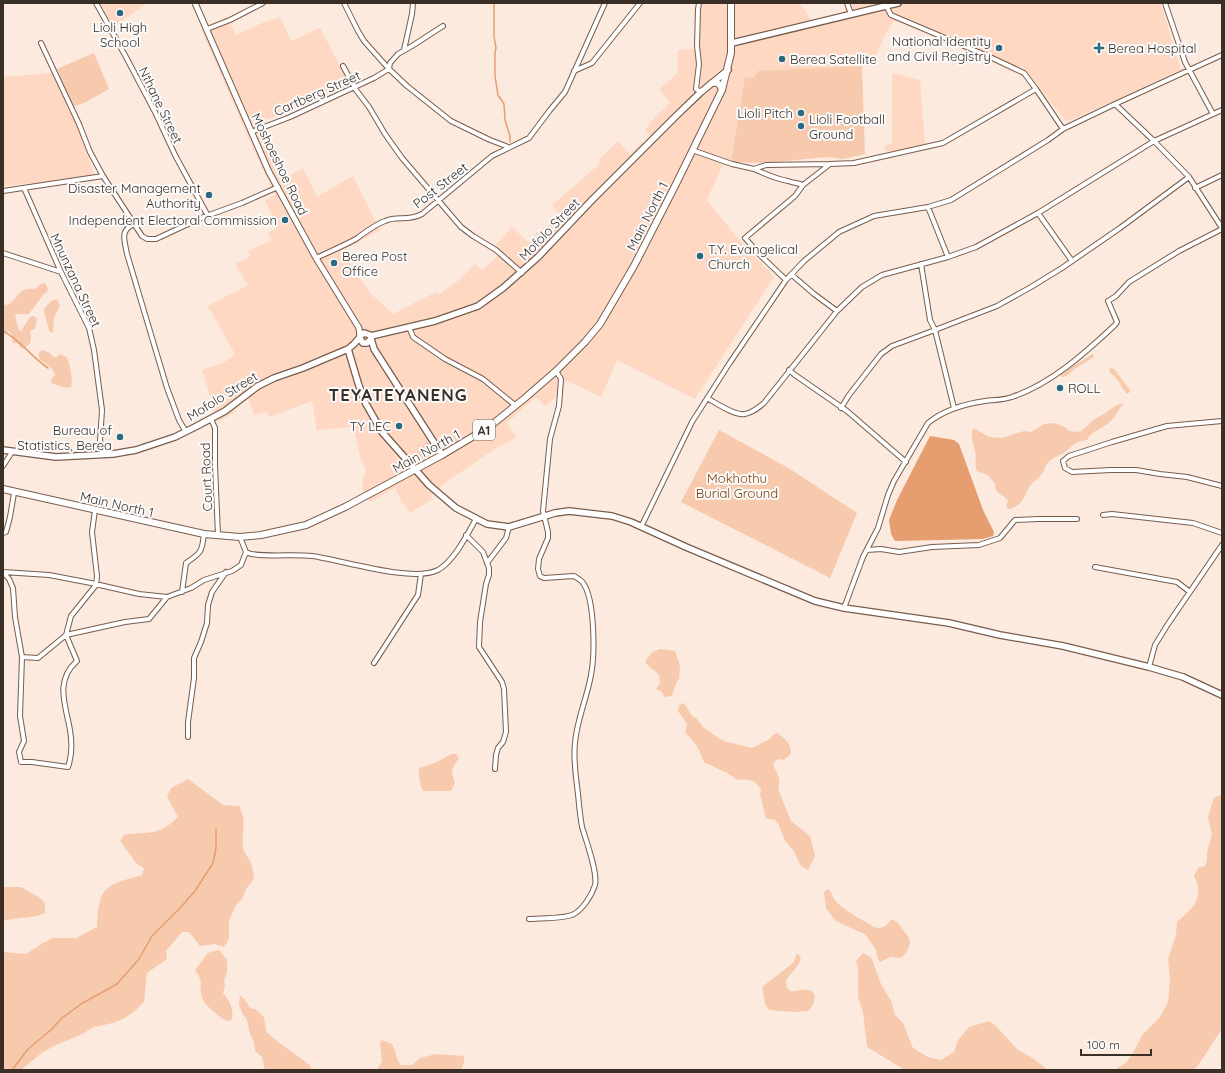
<svg xmlns="http://www.w3.org/2000/svg" width="1225" height="1073" font-family="Quicksand,sans-serif">
<style>
.built{fill:#fed8c2}
.green{fill:#f7caae}
.water{fill:#e69d6f}
.lines{fill:none;stroke-linecap:round;stroke-linejoin:round}
.stream{stroke:#e69d6f;stroke-width:1.5}
.minor-casing{stroke:#775d4d;stroke-width:6}
.tertiary-casing{stroke:#775d4d;stroke-width:7}
.secondary-casing{stroke:#775d4d;stroke-width:8}
.primary-casing{stroke:#775d4d;stroke-width:8}
.minor{stroke:#fff;stroke-width:4}
.tertiary{stroke:#fff;stroke-width:5}
.secondary{stroke:#fff;stroke-width:5.5}
.primary{stroke:#fff;stroke-width:6}
.poi-dot{fill:#2b697f;stroke:#fbfbfb;stroke-width:1.5}
.labels{text-anchor:middle;dominant-baseline:central;stroke-width:4;stroke-linejoin:round;paint-order:stroke}
.shield{fill:#fbfbfb;stroke:#746c67;stroke-width:1}
.shield-label{font-size:12px;font-weight:bold;fill:#3a2f27}
.poi-label{font-size:13px;fill:#3a2f27;stroke:#fbfbfb;text-anchor:end}
.street-label{font-size:13px;fill:#3a2f27;stroke:#fbfbfb}
.park-label{font-size:13px;fill:#7d3c00;stroke:#fbfbfb}
.district-label{font-size:17px;font-weight:bold;letter-spacing:1px;fill:#3a2f27;stroke:#fbfbfb}
</style>
<rect width="100%" height="100%" fill="#fceade"/>
<path class="built" d="M 100,3 L 147,3 L 115,26 L 111,23 Z
M 698,3 L 797,3 L 802,6 L 812,21 L 843,13 L 850,3 L 1161,3 L 1181,70 L 1067,122 L 1050,102 L 1022,65 L 1016,73 L 1010,71 L 947,39 L 894,21 L 887,31 L 871,66 L 824,69 L 754,78 L 745,77 L 731,162 L 728,167 L 722,165 L 707,200 L 735,235 L 774,277 L 695,399 L 617,360 L 601,397 L 568,381 L 565,382 L 563,397 L 556,397 L 545,406 L 536,397 L 507,423 L 516,437 L 507,443 L 498,447 L 445,483 L 432,495 L 431,497 L 433,499 L 410,513 L 403,502 L 401,501 L 395,488 L 370,502 L 363,491 L 363,480 L 366,471 L 360,456 L 353,427 L 317,430 L 312,401 L 269,417 L 267,412 L 254,415 L 248,398 L 239,405 L 233,413 L 218,422 L 202,370 L 223,363 L 235,354 L 208,306 L 248,285 L 235,264 L 251,256 L 248,251 L 272,240 L 268,233 L 278,227 L 265,200 L 275,195 L 251,144 L 201,29 L 227,17 L 236,35 L 264,22 L 280,17 L 291,41 L 320,28 L 347,79 L 345,87 L 278,116 L 256,123 L 280,181 L 303,168 L 317,197 L 353,176 L 380,230 L 343,250 L 354,270 L 370,293 L 393,314 L 436,292 L 438,295 L 459,280 L 475,264 L 482,271 L 501,252 L 494,247 L 512,227 L 528,242 L 560,215 L 552,205 L 596,167 L 601,162 L 599,160 L 618,141 L 630,154 L 643,142 L 645,144 L 651,137 L 645,130 L 654,118 L 670,103 L 659,89 L 677,74 L 678,50 L 696,49 Z
M 52,73 L 79,130 L 94,174 L 77,179 L 3,186 L 3,77 Z
M 892,73 L 920,80 L 925,144 L 894,151 L 885,151 L 885,146 L 892,143 Z"/>
<path class="green" d="M 94,53 L 109,89 L 82,104 L 73,106 L 57,69 Z
M 862,66 L 865,154 L 843,159 L 826,157 L 767,163 L 731,162 L 745,77 L 754,78 L 758,71 Z
M 45,283 L 48,289 L 47,292 L 43,295 L 29,314 L 17,314 L 15,316 L 19,330 L 21,331 L 30,317 L 33,316 L 37,318 L 35,329 L 31,330 L 30,333 L 31,337 L 30,344 L 22,349 L 17,343 L 13,343 L 12,340 L 12,335 L 9,331 L 5,333 L 3,336 L 3,306 L 11,303 C 19,295 20,287 34,289 L 41,284 Z
M 57,299 L 60,306 L 54,317 L 53,333 L 49,331 C 48,323 44,317 44,309 L 51,301 Z
M 42,350 L 48,352 L 54,357 L 57,357 L 59,354 L 67,357 C 70,367 73,377 71,387 L 66,388 L 51,383 L 51,380 L 55,375 C 53,367 46,364 40,360 L 38,354 Z
M 1093,354 L 1094,357 L 1076,368 L 1066,376 L 1062,377 L 1060,375 C 1063,372 1089,356 1093,354 Z
M 1110,368 L 1114,369 L 1130,390 L 1130,392 L 1127,394 C 1121,388 1121,384 1117,379 C 1114,376 1111,374 1109,371 Z
M 1124,403 C 1119,408 1114,419 1110,422 C 1102,429 1092,430 1087,440 C 1074,442 1074,445 1065,452 C 1059,456 1051,458 1047,464 C 1044,468 1044,473 1039,477 C 1037,480 1034,481 1032,483 C 1023,495 1026,503 1010,509 L 1006,507 L 1008,500 L 996,491 L 995,484 L 988,475 L 977,471 C 974,464 977,458 975,451 C 973,444 971,438 972,431 L 974,428 L 989,437 L 1001,438 L 1024,431 L 1031,432 L 1044,424 L 1054,423 L 1065,427 L 1069,431 L 1079,432 C 1085,429 1088,424 1093,420 C 1096,418 1099,417 1102,415 C 1110,411 1114,404 1124,403 Z
M 719,430 L 787,467 L 857,513 L 830,578 L 681,502 Z
M 427,441 L 433,451 L 414,461 L 412,458 Z
M 660,649 L 675,651 L 680,665 L 679,679 L 676,683 L 672,696 L 664,697 L 662,692 L 656,689 L 660,683 L 659,675 C 655,670 649,668 645,662 L 652,652 Z
M 684,703 L 692,716 L 696,718 L 704,728 L 717,737 L 724,741 L 752,748 L 770,739 L 773,735 L 777,733 C 784,738 792,744 791,754 L 784,760 L 778,759 L 773,763 C 776,774 782,777 778,789 L 791,821 L 810,836 L 815,856 L 808,870 L 801,866 L 793,850 L 785,841 L 779,825 L 775,820 L 766,818 L 760,795 L 761,790 C 755,779 749,779 737,780 L 727,773 L 704,762 C 699,749 696,742 685,733 L 687,724 L 678,711 L 679,705 Z
M 451,754 L 456,754 L 459,758 C 452,768 450,770 455,783 L 451,791 L 423,791 C 420,783 418,777 419,768 L 437,762 Z
M 188,779 L 223,805 L 234,806 L 239,806 C 248,823 241,830 243,846 C 243,853 249,857 251,863 C 253,868 253,874 254,879 L 246,889 L 242,899 L 236,905 L 229,921 L 229,938 L 224,947 L 215,944 L 200,946 L 189,932 L 182,932 L 166,951 L 167,959 L 147,973 L 144,1002 L 136,1010 L 125,1018 L 113,1023 L 94,1027 L 82,1034 L 56,1045 L 43,1052 L 21,1070 L 3,1070 L 3,952 L 26,954 L 43,943 L 53,938 L 76,938 L 97,927 C 99,886 104,886 142,875 L 144,868 L 137,864 L 120,841 L 124,835 C 130,833 136,834 143,833 C 158,833 168,827 178,817 L 167,797 L 171,788 Z
M 1222,794 L 1222,1026 L 1220,1032 L 1197,1067 L 1193,1070 L 1114,1070 L 1126,1063 L 1134,1051 L 1143,1034 L 1160,1017 L 1168,1002 L 1170,979 L 1168,959 L 1176,935 L 1177,922 C 1193,908 1205,898 1194,876 L 1198,868 L 1205,866 L 1207,861 L 1207,852 L 1212,835 L 1208,817 L 1214,798 Z
M 3,887 L 21,887 L 39,897 L 45,903 L 45,913 C 32,919 17,917 3,921 Z
M 828,889 C 832,892 832,896 834,899 C 842,910 863,920 874,927 C 883,930 886,926 892,919 L 898,923 L 909,938 L 910,944 L 906,953 L 901,958 L 891,957 L 880,962 L 877,957 L 876,950 L 865,934 L 851,928 L 836,921 L 826,909 L 824,892 Z
M 219,950 L 227,960 L 227,972 L 224,980 L 225,987 L 223,993 C 230,1002 234,1009 232,1020 L 227,1021 C 219,1017 202,1004 201,994 C 200,982 203,981 195,970 L 208,953 Z
M 797,953 L 801,957 L 799,964 L 786,980 L 787,988 C 789,989 790,991 792,991 C 798,992 803,988 809,990 C 820,993 813,1006 808,1011 L 793,1012 L 769,1010 L 765,1004 L 762,987 L 794,962 Z
M 863,953 L 871,957 L 881,984 L 891,1001 L 895,1015 L 903,1023 L 913,1048 L 928,1057 L 941,1060 L 954,1052 L 958,1040 L 969,1027 L 989,1021 L 995,1025 L 1018,1050 L 1031,1057 L 1048,1070 L 905,1070 L 867,1047 L 863,1012 L 858,997 L 858,968 L 856,961 Z
M 240,995 L 245,1000 L 250,1008 L 255,1009 L 264,1017 L 266,1031 L 273,1038 L 310,1065 L 312,1070 L 265,1070 L 262,1057 L 255,1051 L 254,1041 L 250,1034 L 247,1020 L 242,1013 L 239,1004 Z
M 382,1040 L 392,1044 C 396,1051 396,1059 401,1065 L 412,1065 L 420,1058 L 436,1054 L 464,1056 L 464,1062 L 461,1070 L 377,1070 L 382,1061 L 380,1043 Z"/>
<path class="water" d="M 930,436 L 954,440 L 959,444 L 983,510 L 994,532 L 993,536 L 983,539 L 895,541 L 891,534 L 889,520 L 897,500 Z"/>
<g class="lines">
<path class="stream" d="M 494,3 L 494,36 L 496,48 L 495,53 L 495,76 L 498,95 L 504,104 L 505,120 L 510,136 L 510,142
M 3,331 C 21,340 31,357 48,368
M 12,1070 L 28,1049 L 52,1029 L 62,1018 L 81,1004 L 117,984 L 139,959 L 152,936 L 180,908 L 195,891 L 213,863 L 216,848 L 216,829"/>
<g class="minor-casing">
<path id="minor" d="M 96,3 L 126,57 L 155,112 L 175,155 L 208,216
M 344,3 L 358,31 L 364,41 L 389,69 L 407,86 L 451,121 L 490,140 L 506,146 L 508,148
M 699,3 L 698,9 L 697,46 L 699,64 L 696,89 L 701,92
M 847,3 L 851,14
M 1165,3 L 1185,62 L 1213,114
M 886,6 L 891,15 L 990,57 L 1024,73 L 1036,89 L 1063,129
M 207,29 L 230,20 L 263,3
M 41,43 L 79,124 L 90,152 L 103,176 L 142,236 L 147,239 L 156,239 L 201,218 L 242,203 L 278,187
M 404,50 L 412,14 L 413,3
M 343,66 L 356,90 L 369,107 L 385,134 L 402,158 L 461,227 L 473,236 L 496,250 L 522,273
M 574,71 L 592,63 L 640,3
M 1115,104 L 1154,141 L 1189,177 L 1222,228
M 251,132 L 290,117 L 374,78 L 389,69 L 390,63 L 398,54 L 412,46 L 443,26
M 692,150 L 732,164 L 754,169 L 766,165 L 830,164
M 754,169 C 765,174 776,179 788,181 C 793,183 798,183 803,185
M 24,188 L 61,272 L 89,328 L 94,350 L 102,410 L 100,441 L 105,454
M 1195,188 L 1222,175
M 3,191 L 103,176
M 928,207 L 948,257
M 1038,213 L 1072,261
M 134,224 C 119,231 125,241 127,254 L 167,388 L 179,420 L 186,432
M 3,253 L 61,272
M 316,258 C 329,252 343,246 356,239 C 364,233 376,224 385,221 C 398,215 407,222 422,214 L 492,156 L 529,138 L 550,110 L 565,92 L 605,3
M 921,264 L 930,320 L 935,330 L 954,408
M 792,275 L 814,294 L 837,311
M 786,280 L 761,256 L 745,238 L 795,196 L 803,185 L 830,164 L 854,163 L 943,143 L 1036,89
M 409,327 L 413,337 L 445,359 L 483,379 L 516,406
M 789,370 L 795,375 L 847,411 L 906,462
M 707,398 C 716,403 735,416 745,414 C 752,413 758,408 764,403 L 837,311 L 862,287 L 882,275 L 948,257 L 976,247 L 1038,213 L 1154,141 L 1222,110
M 841,408 L 849,395 L 881,354 L 892,346 L 935,330 L 997,306 L 1031,287 L 1062,268 L 1120,228 L 1189,177
M 211,419 L 215,428 L 215,465 L 218,535
M 1222,421 L 1167,426 L 1112,442 L 1069,456 L 1063,461 L 1065,468 L 1072,472 L 1111,470 L 1136,470 L 1160,474 L 1187,477 L 1222,486
M 3,466 L 12,452
M 1103,515 L 1112,514 L 1193,523 L 1222,533
M 641,527 L 692,422 L 729,364 L 786,280 L 804,261 L 839,232 L 874,216 L 928,207 L 951,200 L 1048,140 L 1063,129 L 1115,104 L 1222,55
M 3,533 L 6,532 L 10,517 L 14,493
M 466,535 L 483,552 L 489,568 L 489,575 L 486,584 L 480,622 L 479,647 L 502,682 L 504,689 L 506,732 L 503,742 L 498,748 L 496,755 L 495,769
M 240,537 L 246,552 L 251,554 C 271,557 292,554 312,556 C 342,560 412,583 438,570 C 454,561 467,535 476,519
M 867,550 L 881,549 L 899,552 L 932,547 L 979,545 L 1000,538 L 1015,520 L 1038,519 L 1077,519
M 487,563 L 506,538 L 509,527
M 1095,567 L 1177,582 L 1190,592
M 3,572 L 9,579 L 13,588 L 15,617 L 22,657 L 20,716 L 24,741 L 19,752 L 21,762 L 32,762 L 68,767 C 72,756 72,742 70,730 C 66,706 54,681 77,661 L 66,635 L 125,622 L 149,619 L 167,597
M 3,572 L 49,575 L 91,583 L 139,594 L 167,597 L 191,588 L 204,580 L 232,571 L 241,565 L 246,552
M 182,592 L 186,563 C 201,553 202,552 204,534
M 844,608 L 863,557 L 878,528 L 888,495 L 894,481 L 928,423 C 944,410 964,404 985,401 C 994,400 1004,400 1012,397 C 1051,384 1085,353 1115,325 L 1117,322 L 1108,301 L 1116,296 L 1129,282 L 1179,251 L 1222,229
M 22,657 L 38,658 L 66,635 L 71,616 L 96,585 L 97,576 L 92,532 L 95,510
M 374,663 L 418,595 L 421,574
M 1149,667 L 1155,645 L 1168,624 L 1222,545
M 188,737 L 188,722 L 194,678 L 194,658 L 201,642 L 207,623 L 208,605 L 212,592 L 226,572
M 529,919 C 539,918 566,919 574,914 C 583,909 592,895 595,885 C 598,873 586,840 582,827 C 580,816 579,805 578,794 C 576,777 573,760 575,743 C 577,719 587,698 591,675 C 595,655 595,599 583,583 C 581,580 577,578 574,576 L 544,578 L 540,576 L 538,569 L 539,559 L 548,538 L 548,532 L 543,511 L 550,439 L 559,406 L 561,379 L 556,371"/>
</g>
<g class="tertiary-casing">
<path id="tertiary" d="M 195,3 L 269,172 L 316,258 L 359,328 L 360,336"/>
</g>
<g class="secondary-casing">
<path id="secondary" d="M 732,43 L 898,3
M 371,336 L 435,321 L 478,306 L 503,288 L 538,257 L 592,200 L 677,115 L 701,92 L 728,70
M 371,339 L 367,343 L 363,343 L 360,339 L 360,336 L 364,333 L 370,335 L 374,349 L 442,455
M 348,349 L 359,386 L 366,404 L 382,432 L 429,485 L 456,508 L 487,524 L 509,527 L 555,513 L 569,511 L 612,516 L 631,522 L 686,547 L 815,601 L 844,608 L 949,623 L 1000,635 L 1063,646 L 1149,667 L 1183,677 L 1222,695
M 3,450 L 56,457 L 113,454 L 136,450 L 175,437 L 197,426 L 225,411 L 258,386 L 274,378 L 303,368 L 348,349 L 354,344 L 360,337"/>
</g>
<g class="primary-casing">
<path id="primary" d="M 712,83 C 718,82 720,84 722,90
M 3,489 L 204,534 L 240,537 L 261,535 L 306,525 L 345,507 L 442,455 L 489,427 L 525,398 L 556,371 L 585,342 L 600,324 L 634,266 L 676,184 L 722,90 L 731,53 L 731,3"/>
</g>
<use href="#minor" class="minor"/>
<use href="#tertiary" class="tertiary"/>
<use href="#secondary" class="secondary"/>
<use href="#primary" class="primary"/>
</g>
<g class="poi-dot">
<circle cx="120" cy="13" r="4"/>
<circle cx="999" cy="48" r="4"/>
<path d="M1097 42h4v4h4v4h-4v4h-4v-4h-4v-4h4z"/>
<circle cx="782" cy="59" r="4"/>
<circle cx="801" cy="113" r="4"/>
<circle cx="801" cy="126" r="4"/>
<circle cx="209" cy="195" r="4"/>
<circle cx="285" cy="220" r="4"/>
<circle cx="700" cy="256" r="4"/>
<circle cx="334" cy="263" r="4"/>
<circle cx="1060" cy="388" r="4"/>
<circle cx="399" cy="426" r="4"/>
<circle cx="120" cy="437" r="4"/>
</g>
<g class="labels">
<rect class="shield" x="473" y="420" width="22" height="20" rx="3"/>
<g class="shield-label">
<text x="484" y="430">A1</text>
</g>
<g class="poi-label">
<text x="120" y="27" text-anchor="middle">Lioli High<tspan x="120" dy="15">School</tspan></text>
<text x="991" y="41">National Identity<tspan x="991" dy="15">and Civil Registry</tspan></text>
<text x="1108" y="48" text-anchor="start">Berea Hospital</text>
<text x="790" y="59" text-anchor="start">Berea Satellite</text>
<text x="793" y="113">Lioli Pitch</text>
<text x="809" y="119" text-anchor="start">Lioli Football<tspan x="809" dy="15">Ground</tspan></text>
<text x="201" y="188">Disaster Management<tspan x="201" dy="15">Authority</tspan></text>
<text x="277" y="220">Independent Electoral Commission</text>
<text x="708" y="249" text-anchor="start">T.Y. Evangelical<tspan x="708" dy="15">Church</tspan></text>
<text x="342" y="256" text-anchor="start">Berea Post<tspan x="342" dy="15">Office</tspan></text>
<text x="1068" y="388" text-anchor="start">ROLL</text>
<text x="391" y="426">TY LEC</text>
<text x="112" y="430">Bureau of<tspan x="112" dy="15">Statistics, Berea</tspan></text>
</g>
<g class="street-label">
<text transform="translate(317 93) rotate(-24)">Cartberg Street</text>
<text transform="translate(161 105) rotate(64)">Nthane Street</text>
<text transform="translate(280 164) rotate(64)">Moshoeshoe Road</text>
<text transform="translate(440 185) rotate(-38)">Post Street</text>
<text transform="translate(647 216) rotate(-63)">Main North 1</text>
<text transform="translate(549 229) rotate(-46)">Mofolo Street</text>
<text transform="translate(76 280) rotate(65)">Mnunzana Street</text>
<text transform="translate(222 396) rotate(-32)">Mofolo Street</text>
<text transform="translate(426 451) rotate(-29)">Main North 1</text>
<text transform="translate(206 477) rotate(-92)">Court Road</text>
<text transform="translate(117 504) rotate(13)">Main North 1</text>
</g>
<g class="park-label">
<text x="737" y="478">Mokhothu<tspan x="737" dy="15">Burial Ground</tspan></text>
</g>
<g class="district-label">
<text x="398" y="394">TEYATEYANENG</text>
</g>
</g>
<rect width="1225" height="1073" fill="none" stroke="#3a2f27" stroke-width="8"/>
<path d="M1081 1049v6h70v-6" fill="none" stroke="#3a2f27" stroke-width="2"/>
<text x="1087" y="1049" font-size="12" fill="#3a2f27" stroke="#fbfbfb" stroke-width="3" paint-order="stroke">100 m</text>
</svg>
